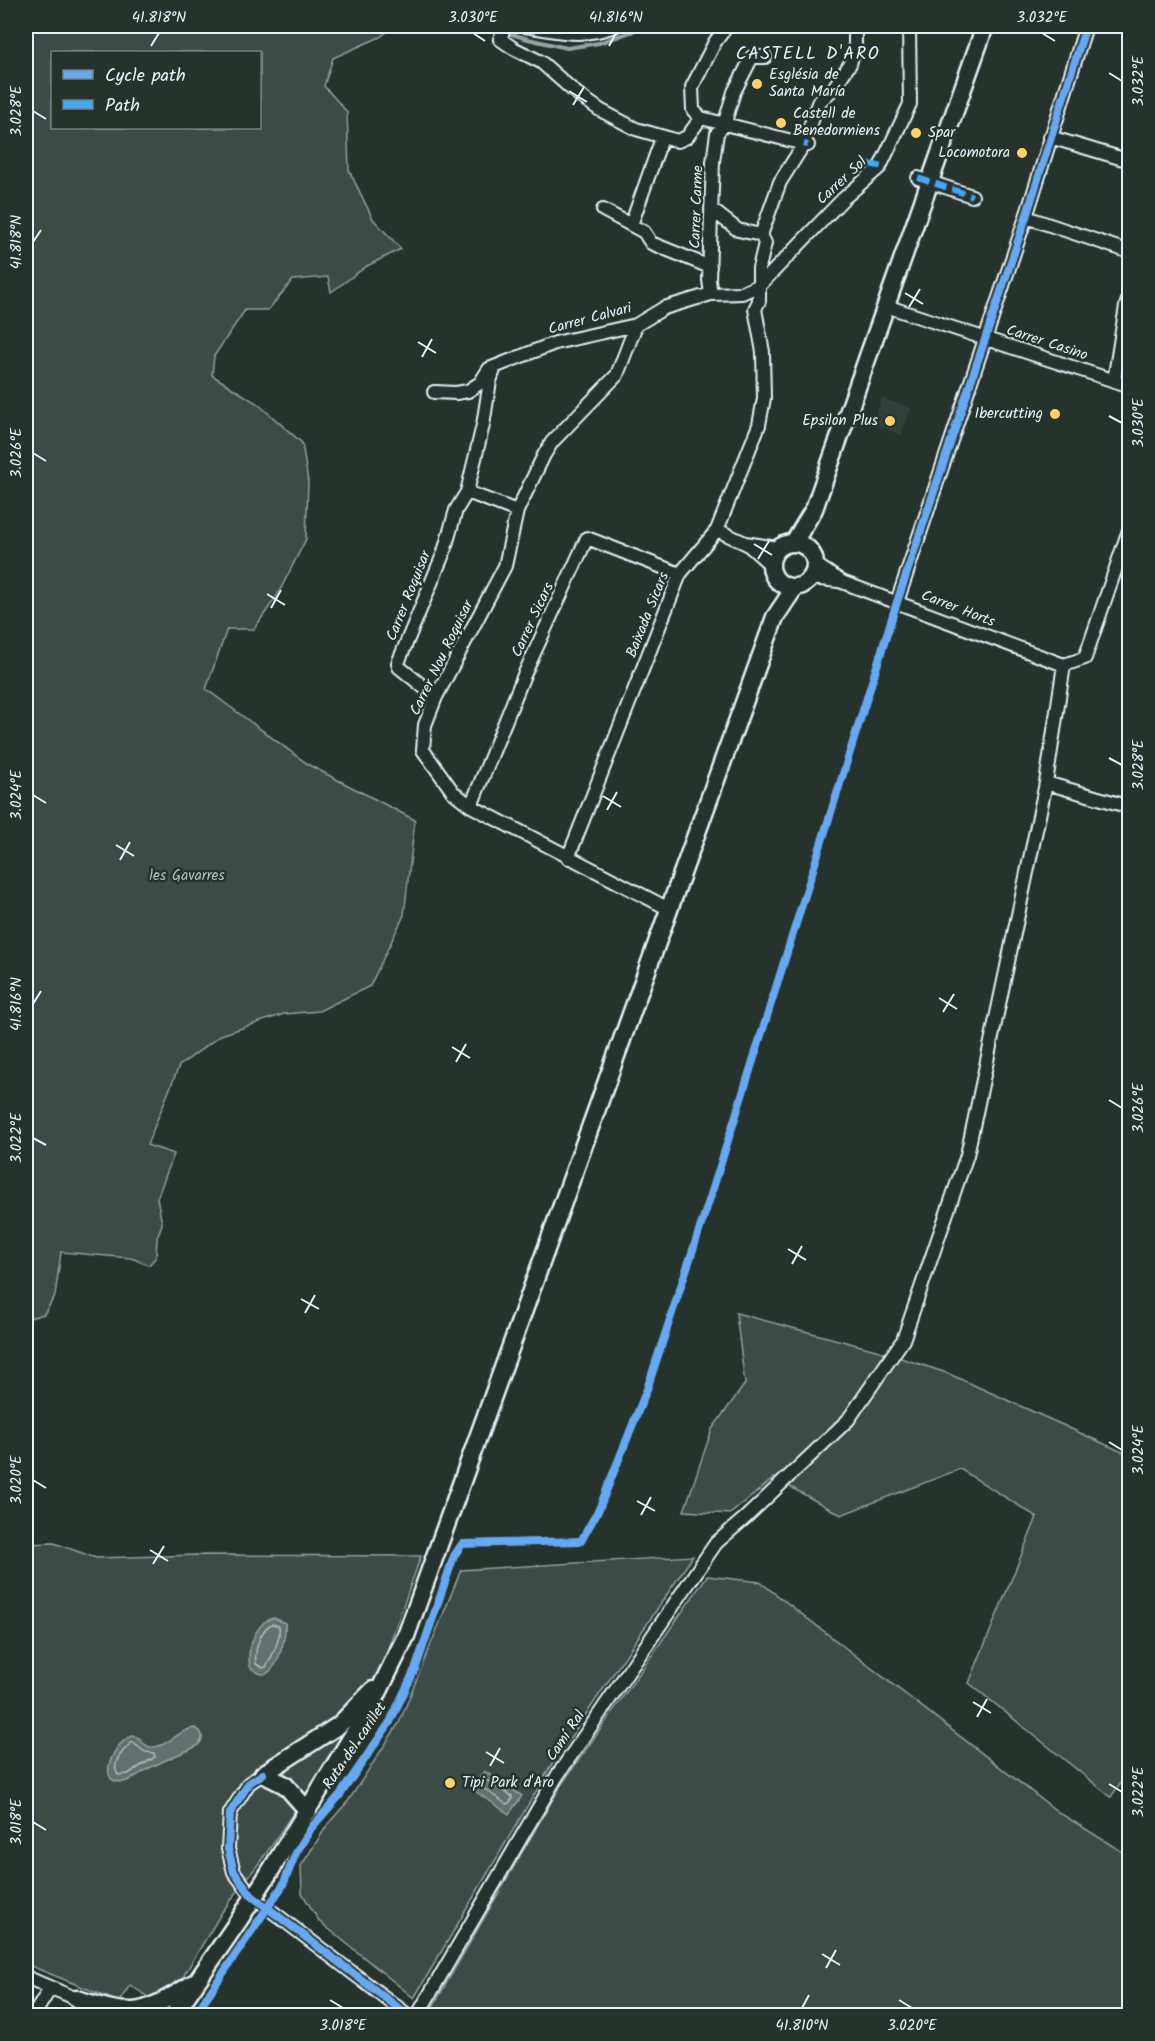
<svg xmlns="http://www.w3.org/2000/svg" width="1155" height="2041" font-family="Kalam,sans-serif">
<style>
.built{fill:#333f3a}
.green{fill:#3e4b47;stroke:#939ea0;stroke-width:1.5;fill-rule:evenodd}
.water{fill:#636f6d;stroke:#98a3a5;stroke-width:1.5}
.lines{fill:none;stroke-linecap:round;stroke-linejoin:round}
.shore{stroke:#b3bdc0;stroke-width:1.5}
.stream{stroke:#98a3a5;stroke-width:4}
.street-casing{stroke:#e8f1f8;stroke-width:16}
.secondary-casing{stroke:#e8f1f8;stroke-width:21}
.street{stroke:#26332d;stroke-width:12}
.secondary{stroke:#26332d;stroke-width:16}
.secondary-bridge-casing{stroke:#e8f1f8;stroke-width:21;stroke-linecap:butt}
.secondary-bridge{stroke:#26332d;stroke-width:16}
.quiet{stroke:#3fa9f5;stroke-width:6;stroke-dasharray:12 6;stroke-linecap:butt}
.cycleway-casing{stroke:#26332d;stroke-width:11}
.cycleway{stroke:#66a8f1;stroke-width:8}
.ticks{fill:none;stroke:#e8f1f8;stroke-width:2}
.poi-dot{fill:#ffd166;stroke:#26332d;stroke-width:2}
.labels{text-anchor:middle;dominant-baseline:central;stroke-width:5;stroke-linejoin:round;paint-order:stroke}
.poi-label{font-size:15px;fill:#e8f1f8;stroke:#26332d;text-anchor:start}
.street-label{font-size:15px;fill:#e8f1f8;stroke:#26332d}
.park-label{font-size:15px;fill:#b5bfc3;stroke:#26332d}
.quarter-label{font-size:18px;letter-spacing:1.5px;fill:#e8f1f8;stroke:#26332d}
.neatline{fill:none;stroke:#e8f1f8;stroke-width:2}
.ticks-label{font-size:15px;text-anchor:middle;fill:#e8f1f8}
</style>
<rect width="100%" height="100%" fill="#26332d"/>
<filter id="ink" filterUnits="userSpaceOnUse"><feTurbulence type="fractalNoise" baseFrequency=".0167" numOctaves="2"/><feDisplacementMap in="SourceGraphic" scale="12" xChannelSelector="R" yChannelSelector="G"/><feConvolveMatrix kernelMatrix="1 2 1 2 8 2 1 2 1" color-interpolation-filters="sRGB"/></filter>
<g filter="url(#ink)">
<path class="built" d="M 882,398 L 911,408 L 901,435 L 873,425 Z"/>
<path class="green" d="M 26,26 L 395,26 L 380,37 L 333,58 L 324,86 L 347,112 L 349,170 L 373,219 L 401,249 L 367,266 L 331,292 L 328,277 L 293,280 L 268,310 L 245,310 L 214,356 L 212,375 L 258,404 L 302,443 L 308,481 L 306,539 L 277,596 L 254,629 L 227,629 L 206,689 L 309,765 L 415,820 L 404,915 L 370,986 L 319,1011 L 284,1014 L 221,1035 L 179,1066 L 147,1145 L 174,1154 L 157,1198 L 162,1224 L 157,1238 L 156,1257 L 149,1265 L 131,1258 L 61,1252 L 55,1296 L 44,1314 L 26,1319 ZM 52,52 L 260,52 L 260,128 L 52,128 Z
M 736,1313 L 876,1350 L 947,1373 L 1129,1455 L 1129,1770 L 1111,1797 L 969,1683 L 1037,1517 L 960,1469 L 841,1515 L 774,1478 L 730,1514 L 684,1511 L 712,1429 L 745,1384 Z
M 54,1543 L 96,1558 L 198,1555 L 421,1556 L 382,1665 L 340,1743 L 265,1855 L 222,1912 L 177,1987 L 151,1999 L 130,1985 L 119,2002 L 26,1964 L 26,1544 Z
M 693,1556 L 551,1766 L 414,1998 L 319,1921 L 302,1893 L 301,1866 L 328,1824 L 349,1800 L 399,1723 L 461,1570 Z
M 707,1576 L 760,1582 L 1058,1812 L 1129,1856 L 1129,2015 L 428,2015 L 560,1787 Z"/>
<path class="water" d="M 274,1618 L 285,1623 C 287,1634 278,1674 263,1674 C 258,1674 254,1670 250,1667 C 246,1650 256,1621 274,1618 Z
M 195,1728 L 200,1731 C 204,1737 202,1742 197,1746 C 177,1756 157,1762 138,1775 C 133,1778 128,1782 121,1782 C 94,1782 117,1737 134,1736 C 140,1738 144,1746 150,1747 C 167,1749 178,1729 195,1728 Z
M 484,1771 L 522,1796 L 509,1814 L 472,1789 Z"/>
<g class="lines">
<path class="shore" d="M 272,1624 L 279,1626 C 281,1639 273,1655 266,1667 L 263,1668 L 256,1664 C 254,1652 260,1629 272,1624 Z
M 132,1742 L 145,1752 L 154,1753 L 155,1757 L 128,1774 L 118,1775 C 110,1762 123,1751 132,1742 Z
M 485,1781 L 488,1781 L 512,1796 L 512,1799 L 509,1803 L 506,1804 L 483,1788 L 482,1785 Z"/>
<path class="stream" d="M 485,26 L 528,39 L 567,48 L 599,43 L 633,31 L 641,26"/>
<g class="street-casing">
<path id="street" d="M 505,26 L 500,39 L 513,48 L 541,62 L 576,93 L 600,110 L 636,129 L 678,141 L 687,137 L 701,118
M 525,26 C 560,31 580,39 615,26
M 727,26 L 715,42 L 692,87 L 693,110 L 701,118 L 808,145
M 1050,137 L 1130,161
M 918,178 L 972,196
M 711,209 L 738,230 L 761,235
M 603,210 L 644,232 L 651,243 L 710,267
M 1026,217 L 1130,252
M 631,225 L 662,138
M 711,294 L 709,280 L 711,215 L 713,162 L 717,133 L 724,125 L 734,92 L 752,57 L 765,57
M 886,306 L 1130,386
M 636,325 L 617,375 L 552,442 L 544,455 L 517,511 L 505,566 L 436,697 L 425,725 L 423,750 L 453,792 L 471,806 L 669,909
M 1114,381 L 1126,306 L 1130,294
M 434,392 L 456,393 L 468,391 L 480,383 L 489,369 L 555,343 L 636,325 L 664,308 L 711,294 L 742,293 L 760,285 L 843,199 L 880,167 L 910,104 L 909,26
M 467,492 L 517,511
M 717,530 L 745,543 L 778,548
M 746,543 L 771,565
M 815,564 L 842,582 L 1064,665
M 811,578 L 838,581
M 897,602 L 1026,217 L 1086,26
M 1064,665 L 1085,658 L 1130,527
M 436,697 L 399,667 L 398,663 L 444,552 L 456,510 L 467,492 L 483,425 L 490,381 L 494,370
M 1046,783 L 1130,807
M 471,806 L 524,675 L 587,538 L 680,574
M 568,858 L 680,574 L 717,530 L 759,425 L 764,398 L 763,352 L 755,309 L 759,301 L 759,268 L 765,243 L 761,235 L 780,182 L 804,144 L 818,103 L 833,89 L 850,64 L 855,45 L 855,26
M 263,1774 L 249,1783 L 230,1813 L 228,1849 L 234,1872 L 252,1896 L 409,2016
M 26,1977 L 77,1999
M 33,2016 L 50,1989
M 417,2016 L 557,1776 L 716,1543 L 745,1518 L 848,1420 L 903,1340 L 967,1155 L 1046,783 L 1064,665"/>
</g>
<g class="secondary-casing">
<path id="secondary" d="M 794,542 L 814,509 L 985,26
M771 565a22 22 0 1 1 44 0a22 22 0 1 1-44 0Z
M 308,1811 L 285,1785 L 263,1774 L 339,1725 L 373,1690
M 269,1873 L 375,1699 L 406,1636 L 775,617 L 795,587
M 77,1999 C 94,2004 114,2012 132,2011 C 151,2011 180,1991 197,1981
M 173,2016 L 239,1920"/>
</g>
<use href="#street" class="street"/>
<use href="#secondary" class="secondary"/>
<g class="secondary-bridge-casing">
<path id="secondary-bridge" d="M 239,1920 L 269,1873"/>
</g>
<use href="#secondary-bridge" class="secondary-bridge"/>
<path class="quiet" d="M 804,144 L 808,145
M 869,164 L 884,167
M 918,178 L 972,196"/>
<g class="cycleway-casing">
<path id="cycleway" d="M 263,1774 L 249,1783 L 230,1813 L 228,1849 L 234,1872 L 252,1896 L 409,2016
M 194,2016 L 283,1885 L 296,1853 L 312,1827 L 340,1795 L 390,1722 L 416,1667 L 454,1556 L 462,1544 L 581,1541 L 599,1509 L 647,1389 L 709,1201 L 897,602 L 1026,217 L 1086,26"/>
</g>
<use href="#cycleway" class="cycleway"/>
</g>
</g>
<path class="ticks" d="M 473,33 L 485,41M 1042,33 L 1055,41M 151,46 L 159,33M 609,46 L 616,33M 1109,73 L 1122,81M 569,91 L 587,102M 573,105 L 584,87M 33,111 L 46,119M 33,242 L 41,230M 905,293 L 923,304M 909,307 L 920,289M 418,342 L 436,353M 422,357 L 432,339M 1109,416 L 1122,423M 33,453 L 46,461M 754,544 L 772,555M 758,559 L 769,541M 267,594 L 285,605M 271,608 L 281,590M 1109,758 L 1122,765M 33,795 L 46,803M 603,796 L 621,807M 607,810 L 617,792M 116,845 L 134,856M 120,860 L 130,842M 939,998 L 957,1009M 33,1004 L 41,991M 943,1012 L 954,994M 452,1047 L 470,1058M 456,1062 L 466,1044M 1109,1100 L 1122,1108M 33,1138 L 46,1145M 788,1249 L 806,1260M 792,1264 L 802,1246M 301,1299 L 319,1309M 305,1313 L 315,1295M 1109,1442 L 1122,1450M 33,1480 L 46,1488M 637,1501 L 655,1511M 641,1515 L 651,1497M 150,1550 L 168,1561M 153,1564 L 164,1546M 973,1702 L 991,1713M 977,1717 L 987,1699M 486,1752 L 504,1763M 490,1766 L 500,1748M 1109,1784 L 1122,1792M 33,1822 L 46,1830M 822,1954 L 840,1965M 826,1968 L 836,1950M 330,2000 L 343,2008M 899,2000 L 912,2008M 802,2008 L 809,1995"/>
<g class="poi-dot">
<circle cx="757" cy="84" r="6"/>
<circle cx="781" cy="123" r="6"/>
<circle cx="916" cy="133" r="6"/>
<circle cx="1022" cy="153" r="6"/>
<circle cx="1055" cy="414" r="6"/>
<circle cx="890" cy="421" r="6"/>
<circle cx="450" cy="1783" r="6"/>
</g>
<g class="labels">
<g class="poi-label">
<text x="769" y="75">Església de<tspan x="769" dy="17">Santa María</tspan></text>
<text x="793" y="114">Castell de<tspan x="793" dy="17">Benedormiens</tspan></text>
<text x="928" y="133">Spar</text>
<text x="1010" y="153" text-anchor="end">Locomotora</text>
<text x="1043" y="414" text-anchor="end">Ibercutting</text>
<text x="878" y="421" text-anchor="end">Epsilon Plus</text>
<text x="462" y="1783">Tipi Park d'Aro</text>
</g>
<g class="street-label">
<text transform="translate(842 181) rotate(-43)">Carrer Sol</text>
<text transform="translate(697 207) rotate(-88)">Carrer Carme</text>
<text transform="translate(590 319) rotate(-15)">Carrer Calvari</text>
<text transform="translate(1047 343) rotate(18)">Carrer Casino</text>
<text transform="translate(409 596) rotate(-68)">Carrer Roquisar</text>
<text transform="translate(958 609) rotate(21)">Carrer Horts</text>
<text transform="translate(648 615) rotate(-68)">Baixada Sicars</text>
<text transform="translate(533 620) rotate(-65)">Carrer Sicars</text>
<text transform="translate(442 658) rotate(-64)">Carrer Nou Roquisar</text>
<text transform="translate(566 1736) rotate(-56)">Camí Ral</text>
<text transform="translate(355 1746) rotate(-56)">Ruta del carillet</text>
</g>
<g class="park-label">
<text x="187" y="876">les Gavarres</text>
</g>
<g class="quarter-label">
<text x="808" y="54">CASTELL D'ARO</text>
</g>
</g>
<rect width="1155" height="2041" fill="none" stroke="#26332d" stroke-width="66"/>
<rect x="51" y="51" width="210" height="78" fill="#26332d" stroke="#747f7e" stroke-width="1.5"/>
<rect x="63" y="70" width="30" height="9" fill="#66a8f1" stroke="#747f7e" stroke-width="1.5"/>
<text x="105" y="81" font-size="18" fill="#e8f1f8">Cycle path</text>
<rect x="63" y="100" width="30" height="9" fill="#3fa9f5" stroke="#747f7e" stroke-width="1.5"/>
<text x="105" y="111" font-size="18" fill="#e8f1f8">Path</text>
<rect x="33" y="33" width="1089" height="1975" class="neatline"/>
<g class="ticks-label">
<text x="159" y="22">41.818°N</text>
<text x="473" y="22">3.030°E</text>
<text x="616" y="22">41.816°N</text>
<text x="1042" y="22">3.032°E</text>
<text transform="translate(1138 81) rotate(-90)" y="5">3.032°E</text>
<text transform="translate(16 111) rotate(-90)" y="5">3.028°E</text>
<text transform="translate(16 242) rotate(-90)" y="5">41.818°N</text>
<text transform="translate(1138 423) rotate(-90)" y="5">3.030°E</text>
<text transform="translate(16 453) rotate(-90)" y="5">3.026°E</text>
<text transform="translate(1138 765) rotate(-90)" y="5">3.028°E</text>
<text transform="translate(16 795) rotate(-90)" y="5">3.024°E</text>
<text transform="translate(16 1004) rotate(-90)" y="5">41.816°N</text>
<text transform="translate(1138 1108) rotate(-90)" y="5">3.026°E</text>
<text transform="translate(16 1138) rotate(-90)" y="5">3.022°E</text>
<text transform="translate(1138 1450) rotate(-90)" y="5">3.024°E</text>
<text transform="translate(16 1480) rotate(-90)" y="5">3.020°E</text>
<text transform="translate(1138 1792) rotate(-90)" y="5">3.022°E</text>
<text transform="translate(16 1822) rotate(-90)" y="5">3.018°E</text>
<text x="343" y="2030">3.018°E</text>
<text x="802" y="2030">41.810°N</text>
<text x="912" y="2030">3.020°E</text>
</g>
</svg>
